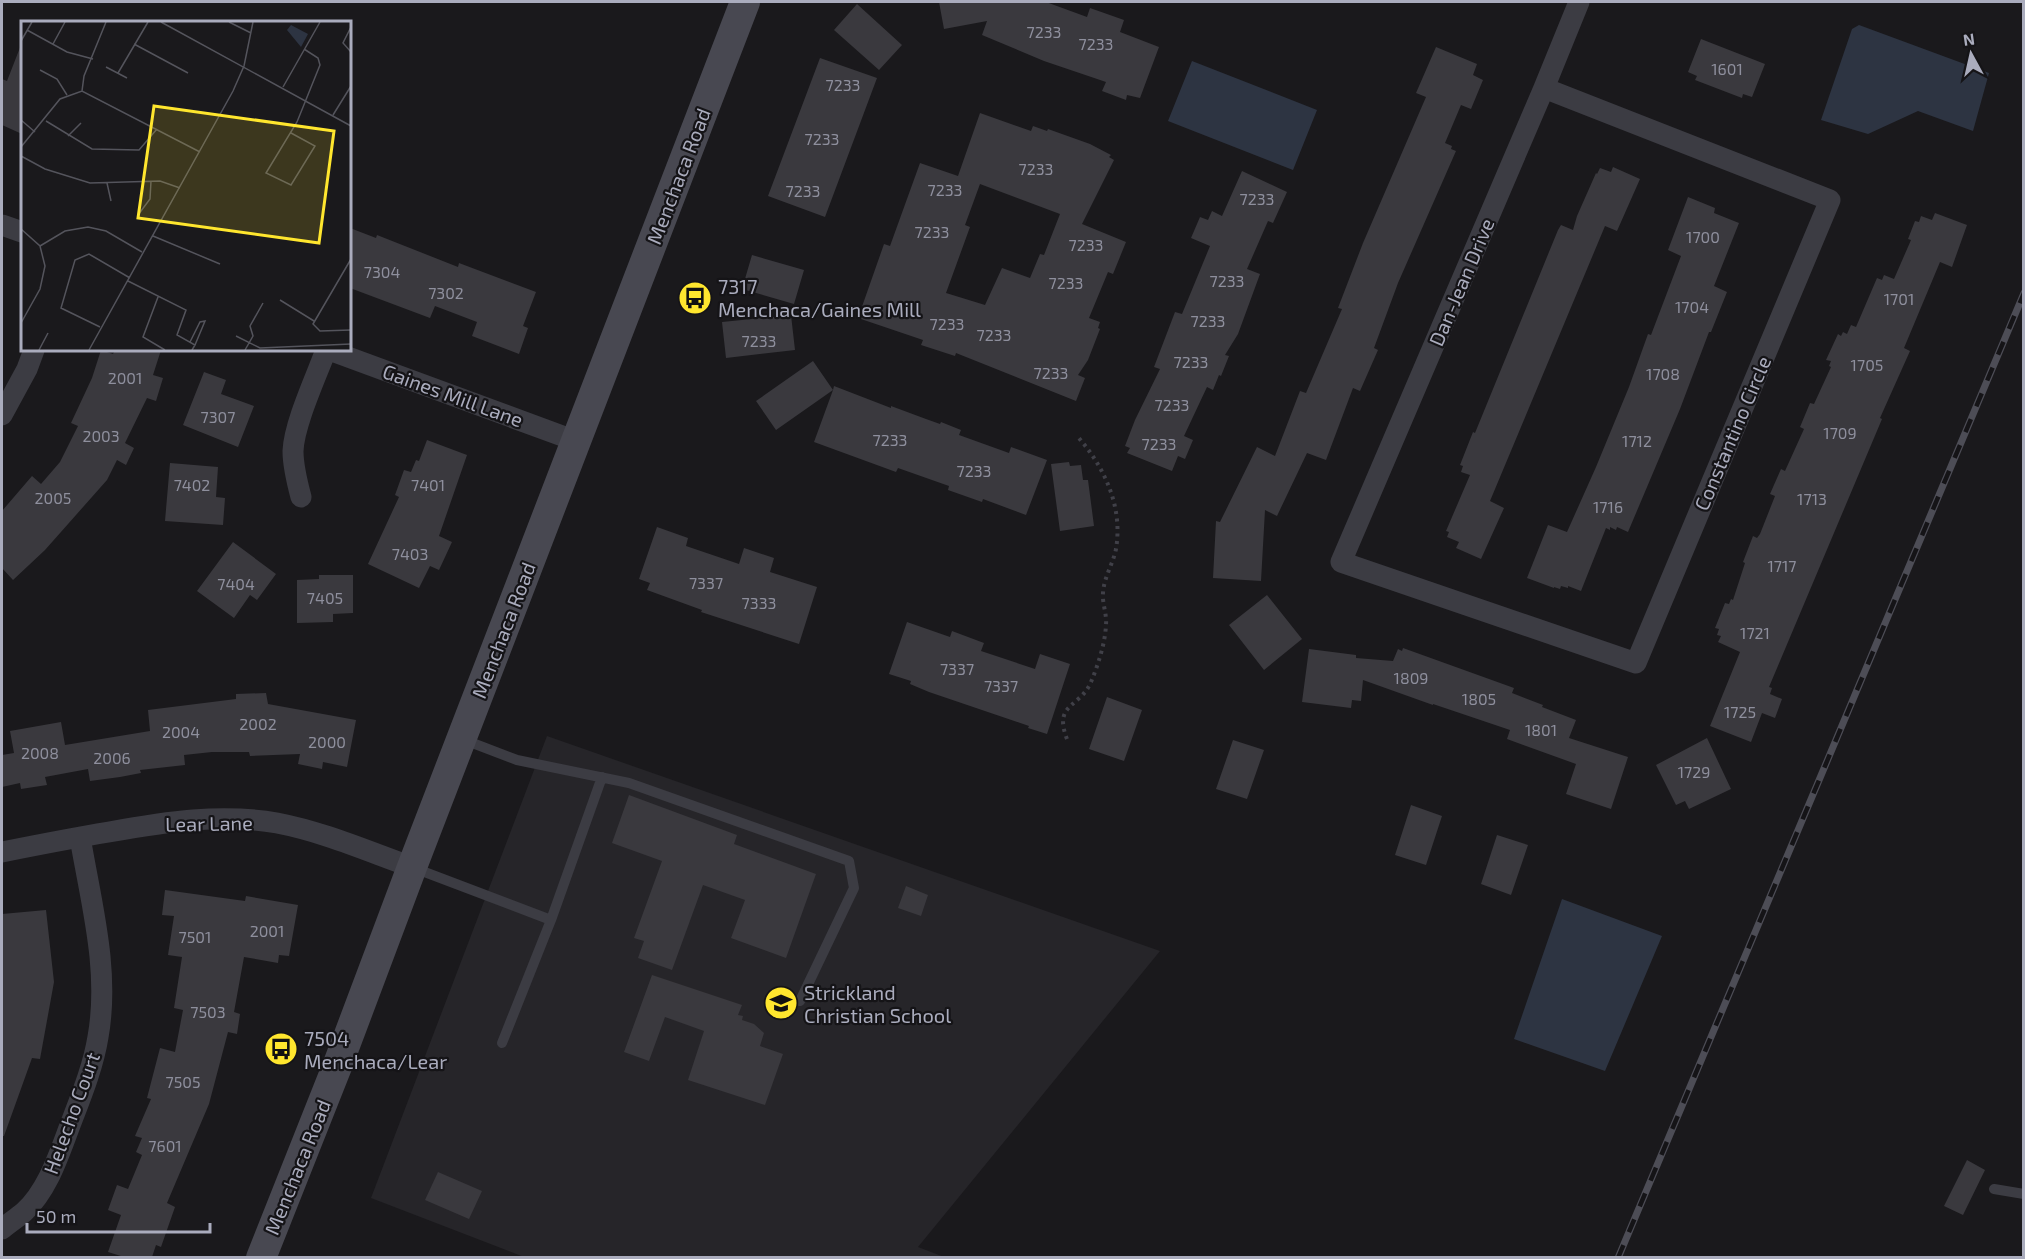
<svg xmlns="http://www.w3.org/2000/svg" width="2025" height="1259" font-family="'Exo 2',sans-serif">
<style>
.built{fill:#262529}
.water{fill:#2d3442}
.building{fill:#3a393e;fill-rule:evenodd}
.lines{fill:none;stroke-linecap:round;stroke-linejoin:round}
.path{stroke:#404048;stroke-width:4;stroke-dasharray:3 4.5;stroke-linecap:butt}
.lane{stroke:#3c3c43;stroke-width:10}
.street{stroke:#3c3c43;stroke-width:21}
.secondary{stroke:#484851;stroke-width:30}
.rail-casing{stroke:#4d4d56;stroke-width:7}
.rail{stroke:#151417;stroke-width:4.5;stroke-dasharray:14;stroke-linecap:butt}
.labels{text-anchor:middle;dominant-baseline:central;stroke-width:4.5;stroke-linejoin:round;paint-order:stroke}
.number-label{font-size:16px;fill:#8e8f9d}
.street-label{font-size:20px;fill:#aaacbd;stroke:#151417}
.poi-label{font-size:20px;fill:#aaacbd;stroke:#151417;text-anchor:start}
.inset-road{fill:none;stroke:#54545c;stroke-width:1.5}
.view{fill:#ffe62e;fill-opacity:0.15;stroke:#ffe62e;stroke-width:3}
.inset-edge{fill:none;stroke:#aaacbd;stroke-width:3}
</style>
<rect width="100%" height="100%" fill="#1a191c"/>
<path class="built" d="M 547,736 L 1160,951 L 918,1247 L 944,1257 L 524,1257 L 371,1198 Z"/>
<path class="water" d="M 1859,25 L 1989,73 L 1973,131 L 1918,111 L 1868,134 L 1821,120 L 1852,29 Z
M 1192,61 L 1317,110 L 1293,170 L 1168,121 Z
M 1562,899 L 1662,936 L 1605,1071 L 1514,1039 Z"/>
<path class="building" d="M 939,2 L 1046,2 L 1087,17 L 1090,8 L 1124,20 L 1120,32 L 1159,47 L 1140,98 L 1127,95 L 1126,100 L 1102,91 L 1106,82 L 1044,61 L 982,35 L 987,21 L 944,29 Z
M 857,4 L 902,45 L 879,70 L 834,30 Z
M 1701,39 L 1765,64 L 1752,97 L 1743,94 L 1742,98 L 1695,80 L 1697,76 L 1688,72 Z
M 21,45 L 22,46 L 22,134 L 2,125 L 2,79 L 7,81 Z
M 1436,47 L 1477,64 L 1473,75 L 1483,80 L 1471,109 L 1461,105 L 1445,143 L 1452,146 L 1451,149 L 1456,151 L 1398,283 L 1374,348 L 1378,350 L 1360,391 L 1353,388 L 1326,460 L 1307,453 L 1277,516 L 1265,510 L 1261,581 L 1213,578 L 1216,521 L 1220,522 L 1257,447 L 1275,456 L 1300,391 L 1306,393 L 1342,309 L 1338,308 L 1363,243 L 1426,97 L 1416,93 Z
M 820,58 L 877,78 L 825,217 L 768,196 Z
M 980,113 L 1031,131 L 1033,126 L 1047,131 L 1048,129 L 1090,144 L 1111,155 L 1109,157 L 1114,160 L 1082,224 L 1126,242 L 1113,274 L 1108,272 L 1089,318 L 1100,322 L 1098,328 L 1100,329 L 1088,360 L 1078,375 L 1085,378 L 1076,401 L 956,353 L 955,356 L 921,345 L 923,340 L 858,318 L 884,244 L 890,246 L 920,163 L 958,176 ZM 980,184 L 1060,214 L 1044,255 L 1040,254 L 1030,278 L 1002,268 L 985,305 L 946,293 L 970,227 L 965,225 Z
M 1613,167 L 1640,179 L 1617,231 L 1605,226 L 1490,501 L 1504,508 L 1481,559 L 1456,548 L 1459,542 L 1447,537 L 1449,532 L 1446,531 L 1470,475 L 1461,472 L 1463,466 L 1460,465 L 1473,432 L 1475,433 L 1558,230 L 1561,225 L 1573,230 L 1577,216 L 1596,173 L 1597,174 L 1600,168 L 1611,172 Z
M 1242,171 L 1287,192 L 1273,223 L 1268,221 L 1247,269 L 1260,274 L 1238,334 L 1225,355 L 1229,356 L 1221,376 L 1219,375 L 1213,390 L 1207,387 L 1184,436 L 1193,440 L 1185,459 L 1178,456 L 1172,471 L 1127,453 L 1130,448 L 1125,446 L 1135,420 L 1160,369 L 1154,367 L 1175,312 L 1182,314 L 1210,246 L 1191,238 L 1200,217 L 1208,220 L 1212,211 L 1222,216 Z
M 1688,197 L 1715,208 L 1714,213 L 1739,223 L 1714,286 L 1727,292 L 1711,332 L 1709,332 L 1680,409 L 1628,532 L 1617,527 L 1616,530 L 1610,527 L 1610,530 L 1606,528 L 1581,591 L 1568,586 L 1568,588 L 1561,586 L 1560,589 L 1554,587 L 1554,588 L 1527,578 L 1548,525 L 1567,532 L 1596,467 L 1629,387 L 1648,334 L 1651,335 L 1681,256 L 1668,250 Z
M 1935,213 L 1967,225 L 1952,267 L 1940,262 L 1904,348 L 1910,351 L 1880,418 L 1882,419 L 1769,687 L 1772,688 L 1770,694 L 1782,699 L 1775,718 L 1762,713 L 1751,742 L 1710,726 L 1740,652 L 1718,642 L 1721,636 L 1717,635 L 1719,629 L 1715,628 L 1725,603 L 1729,604 L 1731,599 L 1733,600 L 1745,563 L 1743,562 L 1753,536 L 1757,538 L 1760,534 L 1775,496 L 1770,494 L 1781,469 L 1785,471 L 1804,429 L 1800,427 L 1810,403 L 1814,404 L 1831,367 L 1829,366 L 1831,361 L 1826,360 L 1838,334 L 1841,336 L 1843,332 L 1847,334 L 1851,325 L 1856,327 L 1877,278 L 1882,280 L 1884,275 L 1894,279 L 1911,240 L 1908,239 L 1915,221 L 1919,222 L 1921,216 L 1932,220 Z
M 350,228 L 376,238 L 377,235 L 458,267 L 459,263 L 536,292 L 523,326 L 528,328 L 519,354 L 472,336 L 477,322 L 435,306 L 430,318 L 350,288 Z
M 752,255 L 804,270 L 794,304 L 742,289 Z
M 791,315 L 795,350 L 726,358 L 722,322 Z
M 101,350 L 113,354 L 115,350 L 161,350 L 153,375 L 163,378 L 156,401 L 147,398 L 125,443 L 134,448 L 126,465 L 117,460 L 107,480 L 45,550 L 13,580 L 2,568 L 2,511 L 32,476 L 41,484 L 60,462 L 78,426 L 71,423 L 92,378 Z
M 813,361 L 833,390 L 834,386 L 891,408 L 891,406 L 926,419 L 940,424 L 941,422 L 961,430 L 959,435 L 1009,453 L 1011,447 L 1047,460 L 1026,515 L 983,499 L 982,502 L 948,490 L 949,486 L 898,468 L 896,472 L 814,442 L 833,390 L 776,430 L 756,401 Z
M 204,372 L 226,380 L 221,394 L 254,406 L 238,447 L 183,425 Z
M 427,440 L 467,455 L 439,536 L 452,542 L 439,570 L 430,566 L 419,588 L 368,564 L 399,497 L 395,495 L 404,470 L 411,472 L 416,460 L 419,461 Z
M 1069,462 L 1070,466 L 1081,465 L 1083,480 L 1088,480 L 1094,526 L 1060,531 L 1051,464 Z
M 170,463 L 218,467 L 216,497 L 225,498 L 223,525 L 165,521 Z
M 657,527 L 688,538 L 686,546 L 739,564 L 744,548 L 774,558 L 770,572 L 817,587 L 799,644 L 701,612 L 702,610 L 647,590 L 650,583 L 639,579 Z
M 233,542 L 276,574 L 257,600 L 250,595 L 234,618 L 197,591 Z
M 319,575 L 353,575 L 353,613 L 333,614 L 333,622 L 297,623 L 297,580 L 319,579 Z
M 1267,595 L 1302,639 L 1264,670 L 1229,625 Z
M 907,622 L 950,637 L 952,631 L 984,643 L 981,651 L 1035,669 L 1040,654 L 1070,664 L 1047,734 L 1028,728 L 1029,726 L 929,692 L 910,684 L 911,681 L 889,674 Z
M 1403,648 L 1514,688 L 1512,693 L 1543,705 L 1542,707 L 1576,720 L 1569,738 L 1628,757 L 1611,809 L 1566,794 L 1576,764 L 1507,739 L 1510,730 L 1433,704 L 1433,705 L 1363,680 L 1361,701 L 1352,700 L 1351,708 L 1302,702 L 1309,649 L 1356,655 L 1356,658 L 1393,661 L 1398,649 L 1402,651 Z
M 266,693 L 268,704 L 356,720 L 347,767 L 323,762 L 322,769 L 298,764 L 300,754 L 250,756 L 249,752 L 212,752 L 184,755 L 185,765 L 140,770 L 141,773 L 120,777 L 90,781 L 88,769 L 45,777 L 47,785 L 21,789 L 20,783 L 2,787 L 2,755 L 14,753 L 10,731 L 61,722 L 65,745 L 150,731 L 148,710 L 236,699 L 236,694 Z
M 1107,697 L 1142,710 L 1124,761 L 1089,749 Z
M 1707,738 L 1731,789 L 1689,809 L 1685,801 L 1676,805 L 1656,765 Z
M 1233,740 L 1264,750 L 1247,799 L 1216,789 Z
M 629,795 L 737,835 L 734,844 L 816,874 L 786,958 L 731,938 L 745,900 L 703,885 L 672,970 L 638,958 L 644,941 L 634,938 L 662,861 L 612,843 Z
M 1411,805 L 1442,816 L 1426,865 L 1395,855 Z
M 1497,835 L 1528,845 L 1511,895 L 1481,884 Z
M 906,886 L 928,895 L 921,916 L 898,908 Z
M 165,890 L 245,901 L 246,896 L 298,905 L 289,956 L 279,955 L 278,963 L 244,957 L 234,1012 L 240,1014 L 237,1034 L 228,1032 L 209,1104 L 167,1203 L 175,1207 L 161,1247 L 156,1245 L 152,1257 L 124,1257 L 108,1252 L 121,1215 L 108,1210 L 117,1185 L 128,1189 L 142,1155 L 136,1152 L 142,1138 L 135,1136 L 151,1099 L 147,1098 L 160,1048 L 175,1052 L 183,1010 L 174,1008 L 182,957 L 168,955 L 174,916 L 162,915 Z
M 46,910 L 54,982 L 40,1059 L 32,1058 L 4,1136 L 2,1136 L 2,914 Z
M 652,975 L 742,1005 L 738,1015 L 743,1016 L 742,1020 L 754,1024 L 764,1033 L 760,1046 L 783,1054 L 765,1105 L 688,1080 L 704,1031 L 665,1017 L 649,1061 L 624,1052 Z
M 1967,1160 L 1985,1170 L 1963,1215 L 1944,1206 Z
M 438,1172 L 482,1191 L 469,1219 L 425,1200 Z"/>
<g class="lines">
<path class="path" d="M 1067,739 C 1053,703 1080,708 1091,682 C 1098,665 1105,644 1106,625 C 1107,614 1102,603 1103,593 C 1104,577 1113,564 1116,549 C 1123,507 1105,468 1078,437"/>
<path class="lane" d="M 462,739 L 517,760 L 629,783 L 849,861 L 854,888 L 800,1001
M 414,868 L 551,920
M 502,1043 L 551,920 L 602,777
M 1994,1189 L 2024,1194"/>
<path class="street" d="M 1544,88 L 1830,200 L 1636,663 L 1341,562 L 1544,88 L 1579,2
M 2,225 L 22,232
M 329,350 L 576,441
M 2,415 L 27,369 L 34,350
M 301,497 C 297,482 293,466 293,451 C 294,424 316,377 326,350
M 2,852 C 37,845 73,838 109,832 C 165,822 221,813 277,823 C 324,832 367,851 412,867
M 2,1229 C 9,1223 17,1218 24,1212 C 47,1191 58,1157 69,1128 C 80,1099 93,1068 98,1037 C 110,970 91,903 80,837"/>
<path class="secondary" d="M 261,1258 L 338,1064 L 412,867 L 745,2"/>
<g class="rail-casing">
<path id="rail" d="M 1618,1258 L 2024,293"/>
</g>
<use href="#rail" class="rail"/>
</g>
<defs>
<g id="bus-disc" transform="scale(1.725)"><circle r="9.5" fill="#ffe62e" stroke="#151417"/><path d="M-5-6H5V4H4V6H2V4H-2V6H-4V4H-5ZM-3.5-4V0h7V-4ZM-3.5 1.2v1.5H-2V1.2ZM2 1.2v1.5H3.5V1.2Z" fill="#111"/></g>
<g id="school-disc" transform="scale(1.725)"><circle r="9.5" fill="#ffe62e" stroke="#151417"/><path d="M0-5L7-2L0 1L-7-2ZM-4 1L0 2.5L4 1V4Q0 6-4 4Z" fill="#111"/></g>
</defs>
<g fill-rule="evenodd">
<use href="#bus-disc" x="695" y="298"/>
<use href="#school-disc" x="781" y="1003"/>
<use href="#bus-disc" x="281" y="1049"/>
</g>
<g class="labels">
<g class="number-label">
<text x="1044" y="31">7233</text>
<text x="1096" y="43">7233</text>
<text x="1727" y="68">1601</text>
<text x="843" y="84">7233</text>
<text x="822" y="138">7233</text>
<text x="1036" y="168">7233</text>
<text x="945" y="189">7233</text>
<text x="803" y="190">7233</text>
<text x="1257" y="198">7233</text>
<text x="932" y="231">7233</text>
<text x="1703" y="236">1700</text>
<text x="1086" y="244">7233</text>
<text x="382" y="271">7304</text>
<text x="1227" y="280">7233</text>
<text x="1066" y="282">7233</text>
<text x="446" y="292">7302</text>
<text x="1899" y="298">1701</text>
<text x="1692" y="306">1704</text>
<text x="1208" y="320">7233</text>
<text x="947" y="323">7233</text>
<text x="994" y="334">7233</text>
<text x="759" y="340">7233</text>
<text x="1191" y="361">7233</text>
<text x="1867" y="364">1705</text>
<text x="1051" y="372">7233</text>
<text x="1663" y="373">1708</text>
<text x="125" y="377">2001</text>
<text x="1172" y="404">7233</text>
<text x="218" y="416">7307</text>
<text x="1840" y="432">1709</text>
<text x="101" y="435">2003</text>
<text x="890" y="439">7233</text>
<text x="1637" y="440">1712</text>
<text x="1159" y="443">7233</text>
<text x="974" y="470">7233</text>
<text x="192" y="484">7402</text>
<text x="428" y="484">7401</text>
<text x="53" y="497">2005</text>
<text x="1812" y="498">1713</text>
<text x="1608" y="506">1716</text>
<text x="410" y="553">7403</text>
<text x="1782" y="565">1717</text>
<text x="706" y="582">7337</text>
<text x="236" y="583">7404</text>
<text x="325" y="597">7405</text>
<text x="759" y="602">7333</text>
<text x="1755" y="632">1721</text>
<text x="957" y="668">7337</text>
<text x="1411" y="677">1809</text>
<text x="1001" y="685">7337</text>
<text x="1479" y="698">1805</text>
<text x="1740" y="711">1725</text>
<text x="258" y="723">2002</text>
<text x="1541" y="729">1801</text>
<text x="181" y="731">2004</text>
<text x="327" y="741">2000</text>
<text x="40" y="752">2008</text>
<text x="112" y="757">2006</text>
<text x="1694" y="771">1729</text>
<text x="267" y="930">2001</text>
<text x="195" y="936">7501</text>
<text x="208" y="1011">7503</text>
<text x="183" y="1081">7505</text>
<text x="165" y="1145">7601</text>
</g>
<g class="street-label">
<text transform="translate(678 176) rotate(-69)">Menchaca Road</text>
<text transform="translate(1461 282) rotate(-67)">Dan-Jean Drive</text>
<text transform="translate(453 395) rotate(20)">Gaines Mill Lane</text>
<text transform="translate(1732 433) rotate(-67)">Constantino Circle</text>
<text transform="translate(503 630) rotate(-69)">Menchaca Road</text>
<text transform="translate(209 823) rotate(-1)">Lear Lane</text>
<text transform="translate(71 1113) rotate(-70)">Helecho Court</text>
<text transform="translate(297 1167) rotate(-68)">Menchaca Road</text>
</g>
<g class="poi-label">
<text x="718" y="286">7317<tspan x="718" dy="23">Menchaca/Gaines Mill</tspan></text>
<text x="804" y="992">Strickland<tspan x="804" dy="23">Christian School</tspan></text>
<text x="304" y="1038">7504<tspan x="304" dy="23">Menchaca/Lear</tspan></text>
</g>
</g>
<g transform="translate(21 21)">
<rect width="330" height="330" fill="#1a191c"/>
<path d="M 270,4 L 287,13 L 280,26 L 266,9 Z" fill="#2d3442"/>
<path class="inset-road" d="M 140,1 L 330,105M 208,1 L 230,12M 330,6 L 322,22 L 330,31M 6,9 L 46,31 L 72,38M 0,20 L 11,1M 32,23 L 44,1M 113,23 L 167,52M 85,46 L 106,57M 19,49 L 36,58 L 46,74M 97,52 L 127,1M 262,66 L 299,1M 61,70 L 63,55 L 85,1M 312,94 L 330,65M 0,99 L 14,111M 25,100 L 71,128 L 118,129 L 136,108M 270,112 L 294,125 L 270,164 L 245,152 L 276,101 L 299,44 L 297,37 L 283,28M 47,115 L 60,102M 0,126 L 39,78 L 61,70 L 179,131M 0,135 L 24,148 L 69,162 L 139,160 L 159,167M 86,162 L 90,180M 117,194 L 129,178 L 130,160M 0,208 L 19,225 L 24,245 L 19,268 L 0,302M 132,215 L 199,243M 19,225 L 44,210 L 67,206 L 85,210 L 121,231M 330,238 L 292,303 L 299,310 L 330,309M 107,260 L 165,289 L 156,314 L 174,324 L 171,329M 137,276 L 122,316 L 144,329M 259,279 L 293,300M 79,306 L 40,287 L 54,239 L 68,233 L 109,257M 215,315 L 239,327 L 330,323M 169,321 L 179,301 L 184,300 L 174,324M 18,329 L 27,312M 68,329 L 212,70 L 223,45 L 232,1M 224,329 L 232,315 L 229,305 L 242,282"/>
<path class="view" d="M 133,85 L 313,110 L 298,222 L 117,197 Z"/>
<rect width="330" height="330" class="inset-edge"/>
</g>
<rect width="2025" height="1259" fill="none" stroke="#aaacbd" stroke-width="6"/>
<g transform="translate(1971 54) rotate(352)" stroke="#151417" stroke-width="4.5" paint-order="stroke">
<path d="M0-4.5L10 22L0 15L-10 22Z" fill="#aaacbd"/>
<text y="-9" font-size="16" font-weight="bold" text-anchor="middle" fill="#aaacbd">N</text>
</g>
<path d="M27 1223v9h183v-9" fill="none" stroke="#aaacbd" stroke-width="3"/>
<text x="36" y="1223" font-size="18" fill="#aaacbd" stroke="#151417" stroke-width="4.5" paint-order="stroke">50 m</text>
</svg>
